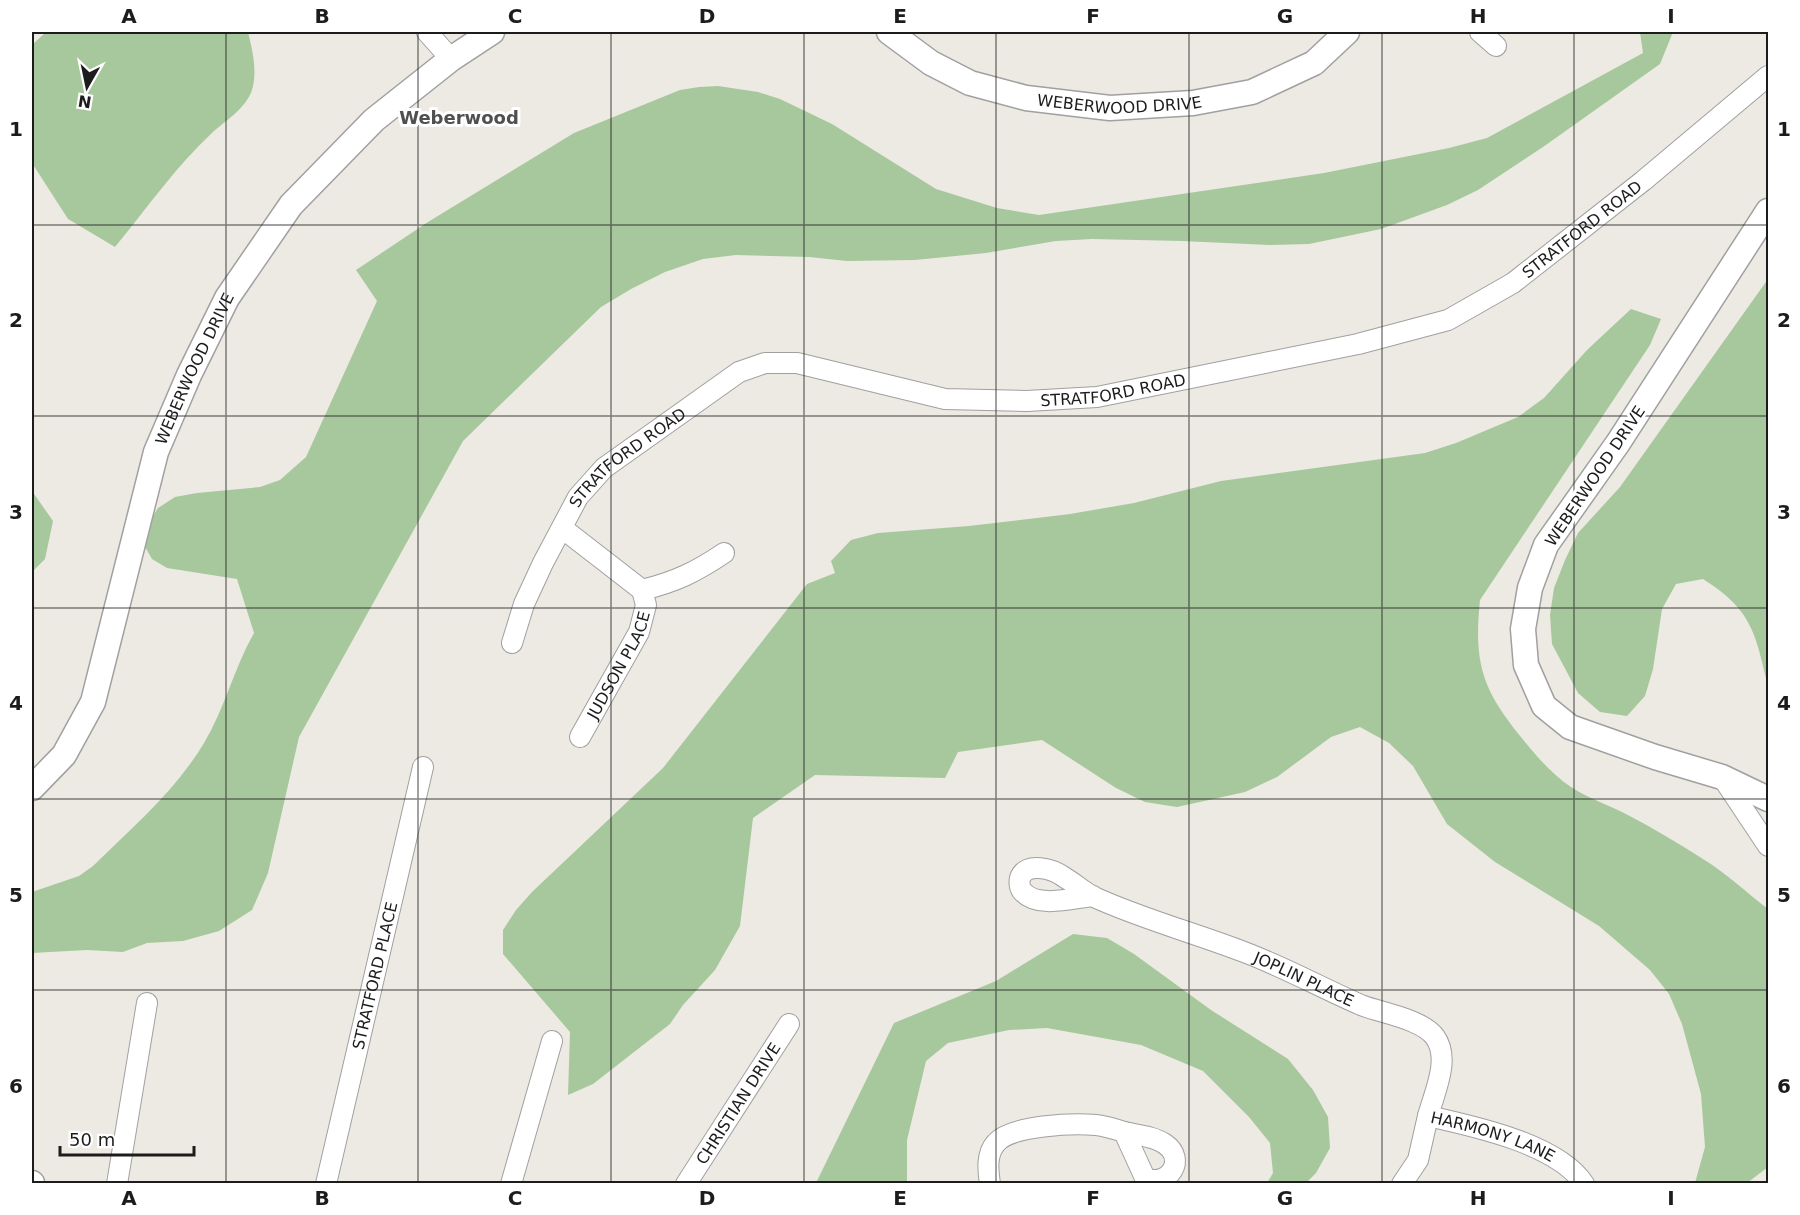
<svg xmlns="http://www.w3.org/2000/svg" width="1800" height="1215" font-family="'DejaVu Sans',sans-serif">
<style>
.forest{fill:#a7c89c}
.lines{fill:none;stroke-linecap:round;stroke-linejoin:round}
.minor-casing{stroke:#a0a0a0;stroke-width:22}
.tertiary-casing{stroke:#a0a0a0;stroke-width:27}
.minor{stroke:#fff;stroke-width:20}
.tertiary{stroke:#fff;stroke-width:24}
.grid{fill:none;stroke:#1c1c1c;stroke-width:1.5;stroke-opacity:0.55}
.labels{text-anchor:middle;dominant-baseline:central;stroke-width:6;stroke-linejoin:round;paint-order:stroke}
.street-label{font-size:16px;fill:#1c1c1c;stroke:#fff}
.neighbourhood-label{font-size:18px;font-weight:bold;fill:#4f4f4f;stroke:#fff}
.neatline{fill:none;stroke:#1c1c1c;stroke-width:2}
.grid-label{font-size:20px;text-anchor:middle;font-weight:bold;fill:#1c1c1c}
</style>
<rect width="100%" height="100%" fill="#eceae3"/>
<path class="forest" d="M 46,32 L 248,32 C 252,49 257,68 253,86 C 249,106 228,119 214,131 C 177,165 147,208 115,247 L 68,219 L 32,163 L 32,45 Z
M 1640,32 L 1673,32 L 1660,64 L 1543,147 L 1478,190 L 1447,205 L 1381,229 L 1309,244 L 1269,245 L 1182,241 L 1092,239 L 1056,241 L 986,253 L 915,260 L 847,261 L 809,257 L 736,255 L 703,259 L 665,272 L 631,289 L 601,307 L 463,441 L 299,737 L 268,873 L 252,910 L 219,931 L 183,941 L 147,943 L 123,952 L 87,950 L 32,953 L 32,892 L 79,876 L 93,866 C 132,828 176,790 204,743 C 225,708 234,668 254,633 L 237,579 L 167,568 L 152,559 L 144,545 L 148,524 L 158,508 L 175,497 L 197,493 L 260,487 L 280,480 L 306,457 L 377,301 L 356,270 L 428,222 L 574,133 L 680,90 L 699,87 L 718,86 L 758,92 L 780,99 L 832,124 L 936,189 L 997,208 L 1039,215 L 1324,173 L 1449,148 L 1487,138 L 1643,53 Z
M 1768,279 L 1768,686 C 1755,632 1752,610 1703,579 L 1676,584 L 1662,609 L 1653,669 L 1645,696 L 1627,716 L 1600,712 L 1578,693 L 1552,644 L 1550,615 L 1554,588 L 1565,560 L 1578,533 L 1620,487 Z
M 1631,309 L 1661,319 L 1650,345 L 1480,600 C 1473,667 1484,692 1525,742 C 1539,759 1553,775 1571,787 C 1588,798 1606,804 1624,813 C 1651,827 1678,843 1703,859 C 1726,873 1747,893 1768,909 L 1768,1167 L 1747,1183 L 1695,1183 L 1705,1147 L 1701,1094 L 1682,1024 L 1669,994 L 1650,970 L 1599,926 L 1495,862 L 1447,824 L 1413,766 L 1389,743 L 1360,727 L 1331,737 L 1277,777 L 1245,792 L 1177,807 L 1145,802 L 1116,788 L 1042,740 L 958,752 L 945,778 L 815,775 L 753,818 L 740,926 L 715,970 L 683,1005 L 670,1024 L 593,1084 L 568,1095 L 570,1032 L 503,954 L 503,930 L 516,910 L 532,892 L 663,768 L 807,584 L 835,573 L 831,561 L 851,540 L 878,533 L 969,526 L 1070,514 L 1134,503 L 1221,481 L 1425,453 L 1456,443 L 1518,417 L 1544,398 L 1587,350 Z
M 32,491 L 53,521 L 45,559 L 32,572 Z
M 1073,934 L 1107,938 L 1134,954 L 1211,1010 L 1288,1059 L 1313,1090 L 1328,1117 L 1330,1148 L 1316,1173 L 1306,1183 L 1267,1183 L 1273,1173 L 1270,1143 L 1249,1117 L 1203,1071 L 1141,1045 L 1047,1028 L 1009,1030 L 948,1043 L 926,1061 L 907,1140 L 907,1183 L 816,1183 L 894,1023 L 996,981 Z"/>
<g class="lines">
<g class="minor-casing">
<g id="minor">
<path d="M 427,32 L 451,59"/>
<path d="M 1480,32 L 1496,46"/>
<path d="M 562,528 L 642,590"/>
<path d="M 642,590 C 675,582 696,572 724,553"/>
<path id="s1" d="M 512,643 L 524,604 L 543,563 L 578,497 L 604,468 L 739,372 L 765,363 L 797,363 L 945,399 L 1027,401 L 1097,397 L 1358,344 L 1448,320 L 1513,283 L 1643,181 L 1768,76"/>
<path id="s2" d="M 580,737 L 639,632 L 646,605 L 642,590"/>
<path d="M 1722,777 L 1768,846"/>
<path id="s3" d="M 1093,896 C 1073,898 1037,909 1022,891 C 1020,888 1019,883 1020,878 C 1026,861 1053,869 1064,877 C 1074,883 1084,892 1094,897 C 1142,919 1195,933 1244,952 C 1284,967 1322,988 1361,1005 C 1381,1013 1422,1019 1435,1037 C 1451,1059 1434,1093 1428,1116"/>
<path d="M 1124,1132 C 1137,1135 1153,1136 1165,1144 C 1187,1159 1169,1188 1145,1178 Z"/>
<path d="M 117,1184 L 147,1003"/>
<path id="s4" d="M 326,1184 L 423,767"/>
<path d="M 511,1184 L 552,1041"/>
<path id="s5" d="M 686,1184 L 789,1024"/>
<path d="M 990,1184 C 988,1170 986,1154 996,1143 C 1011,1125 1074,1123 1096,1125 C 1105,1126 1115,1129 1124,1132"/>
<path id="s6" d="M 1402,1184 L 1418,1160 L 1428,1116 C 1473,1126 1558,1144 1584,1184"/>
</g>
</g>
<g class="tertiary-casing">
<g id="tertiary">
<path id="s7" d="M 889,32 L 931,63 L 970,83 L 1026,98 L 1110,108 L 1193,103 L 1252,92 L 1314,63 L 1347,32"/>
<path d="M 1768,211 L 1618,443 L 1546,545 L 1530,588 L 1523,629 L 1526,665 L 1544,706 L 1570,727 L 1655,757 L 1722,777 L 1768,799"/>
<path id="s8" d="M 32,788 L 64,755 L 93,702 L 156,452 L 189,375 L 227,298 L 291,205 L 374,120 L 451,59 L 492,32"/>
<path d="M 32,1183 L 32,1184"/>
</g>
</g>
<use href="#minor" class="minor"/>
<use href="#tertiary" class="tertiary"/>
</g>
<path class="grid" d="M 226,32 L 226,1184M 418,32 L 418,1184M 611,32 L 611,1184M 804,32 L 804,1184M 996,32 L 996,1184M 1189,32 L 1189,1184M 1382,32 L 1382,1184M 1574,32 L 1574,1184M 32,225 L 1768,225M 32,416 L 1768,416M 32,608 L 1768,608M 32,799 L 1768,799M 32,990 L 1768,990"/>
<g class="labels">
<g class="street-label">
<text stroke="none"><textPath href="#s7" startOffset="248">WEBERWOOD DRIVE</textPath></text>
<text stroke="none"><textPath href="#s1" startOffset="1251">STRATFORD ROAD</textPath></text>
<text stroke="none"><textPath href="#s8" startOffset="456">WEBERWOOD DRIVE</textPath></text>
<text stroke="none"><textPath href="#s1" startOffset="746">STRATFORD ROAD</textPath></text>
<text stroke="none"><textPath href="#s1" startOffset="224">STRATFORD ROAD</textPath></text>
<text transform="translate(1595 476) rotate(-56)">WEBERWOOD DRIVE</text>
<text stroke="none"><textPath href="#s2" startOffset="82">JUDSON PLACE</textPath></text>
<text stroke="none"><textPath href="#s4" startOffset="214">STRATFORD PLACE</textPath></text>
<text stroke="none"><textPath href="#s3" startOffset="399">JOPLIN PLACE</textPath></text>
<text stroke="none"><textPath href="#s5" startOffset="96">CHRISTIAN DRIVE</textPath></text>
<text stroke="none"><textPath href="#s6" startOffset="142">HARMONY LANE</textPath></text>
</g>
<g class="neighbourhood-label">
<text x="459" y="117">Weberwood</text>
</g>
</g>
<rect width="1800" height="1215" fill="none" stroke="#ffffff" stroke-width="66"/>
<g transform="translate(87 87) rotate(189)" stroke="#ffffff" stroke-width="4.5" paint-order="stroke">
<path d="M0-4.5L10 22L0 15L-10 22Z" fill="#1c1c1c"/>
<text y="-9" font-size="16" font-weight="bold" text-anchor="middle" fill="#1c1c1c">N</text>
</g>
<path d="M60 1146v9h134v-9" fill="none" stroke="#1c1c1c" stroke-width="3"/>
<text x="69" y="1146" font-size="18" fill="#1c1c1c" stroke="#ffffff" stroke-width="4.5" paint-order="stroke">50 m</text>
<rect x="33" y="33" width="1734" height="1149" class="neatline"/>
<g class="grid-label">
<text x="129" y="23">A</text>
<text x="322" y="23">B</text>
<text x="515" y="23">C</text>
<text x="707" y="23">D</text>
<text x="900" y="23">E</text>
<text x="1093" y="23">F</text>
<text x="1285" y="23">G</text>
<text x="1478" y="23">H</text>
<text x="1671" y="23">I</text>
<text x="16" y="136">1</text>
<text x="1784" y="136">1</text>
<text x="16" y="327">2</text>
<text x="1784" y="327">2</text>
<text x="16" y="519">3</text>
<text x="1784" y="519">3</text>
<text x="16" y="710">4</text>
<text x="1784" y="710">4</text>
<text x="16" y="902">5</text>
<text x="1784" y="902">5</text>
<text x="16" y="1093">6</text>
<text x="1784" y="1093">6</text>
<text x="129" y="1205">A</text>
<text x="322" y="1205">B</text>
<text x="515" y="1205">C</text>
<text x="707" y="1205">D</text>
<text x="900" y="1205">E</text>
<text x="1093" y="1205">F</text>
<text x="1285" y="1205">G</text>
<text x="1478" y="1205">H</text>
<text x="1671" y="1205">I</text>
</g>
</svg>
